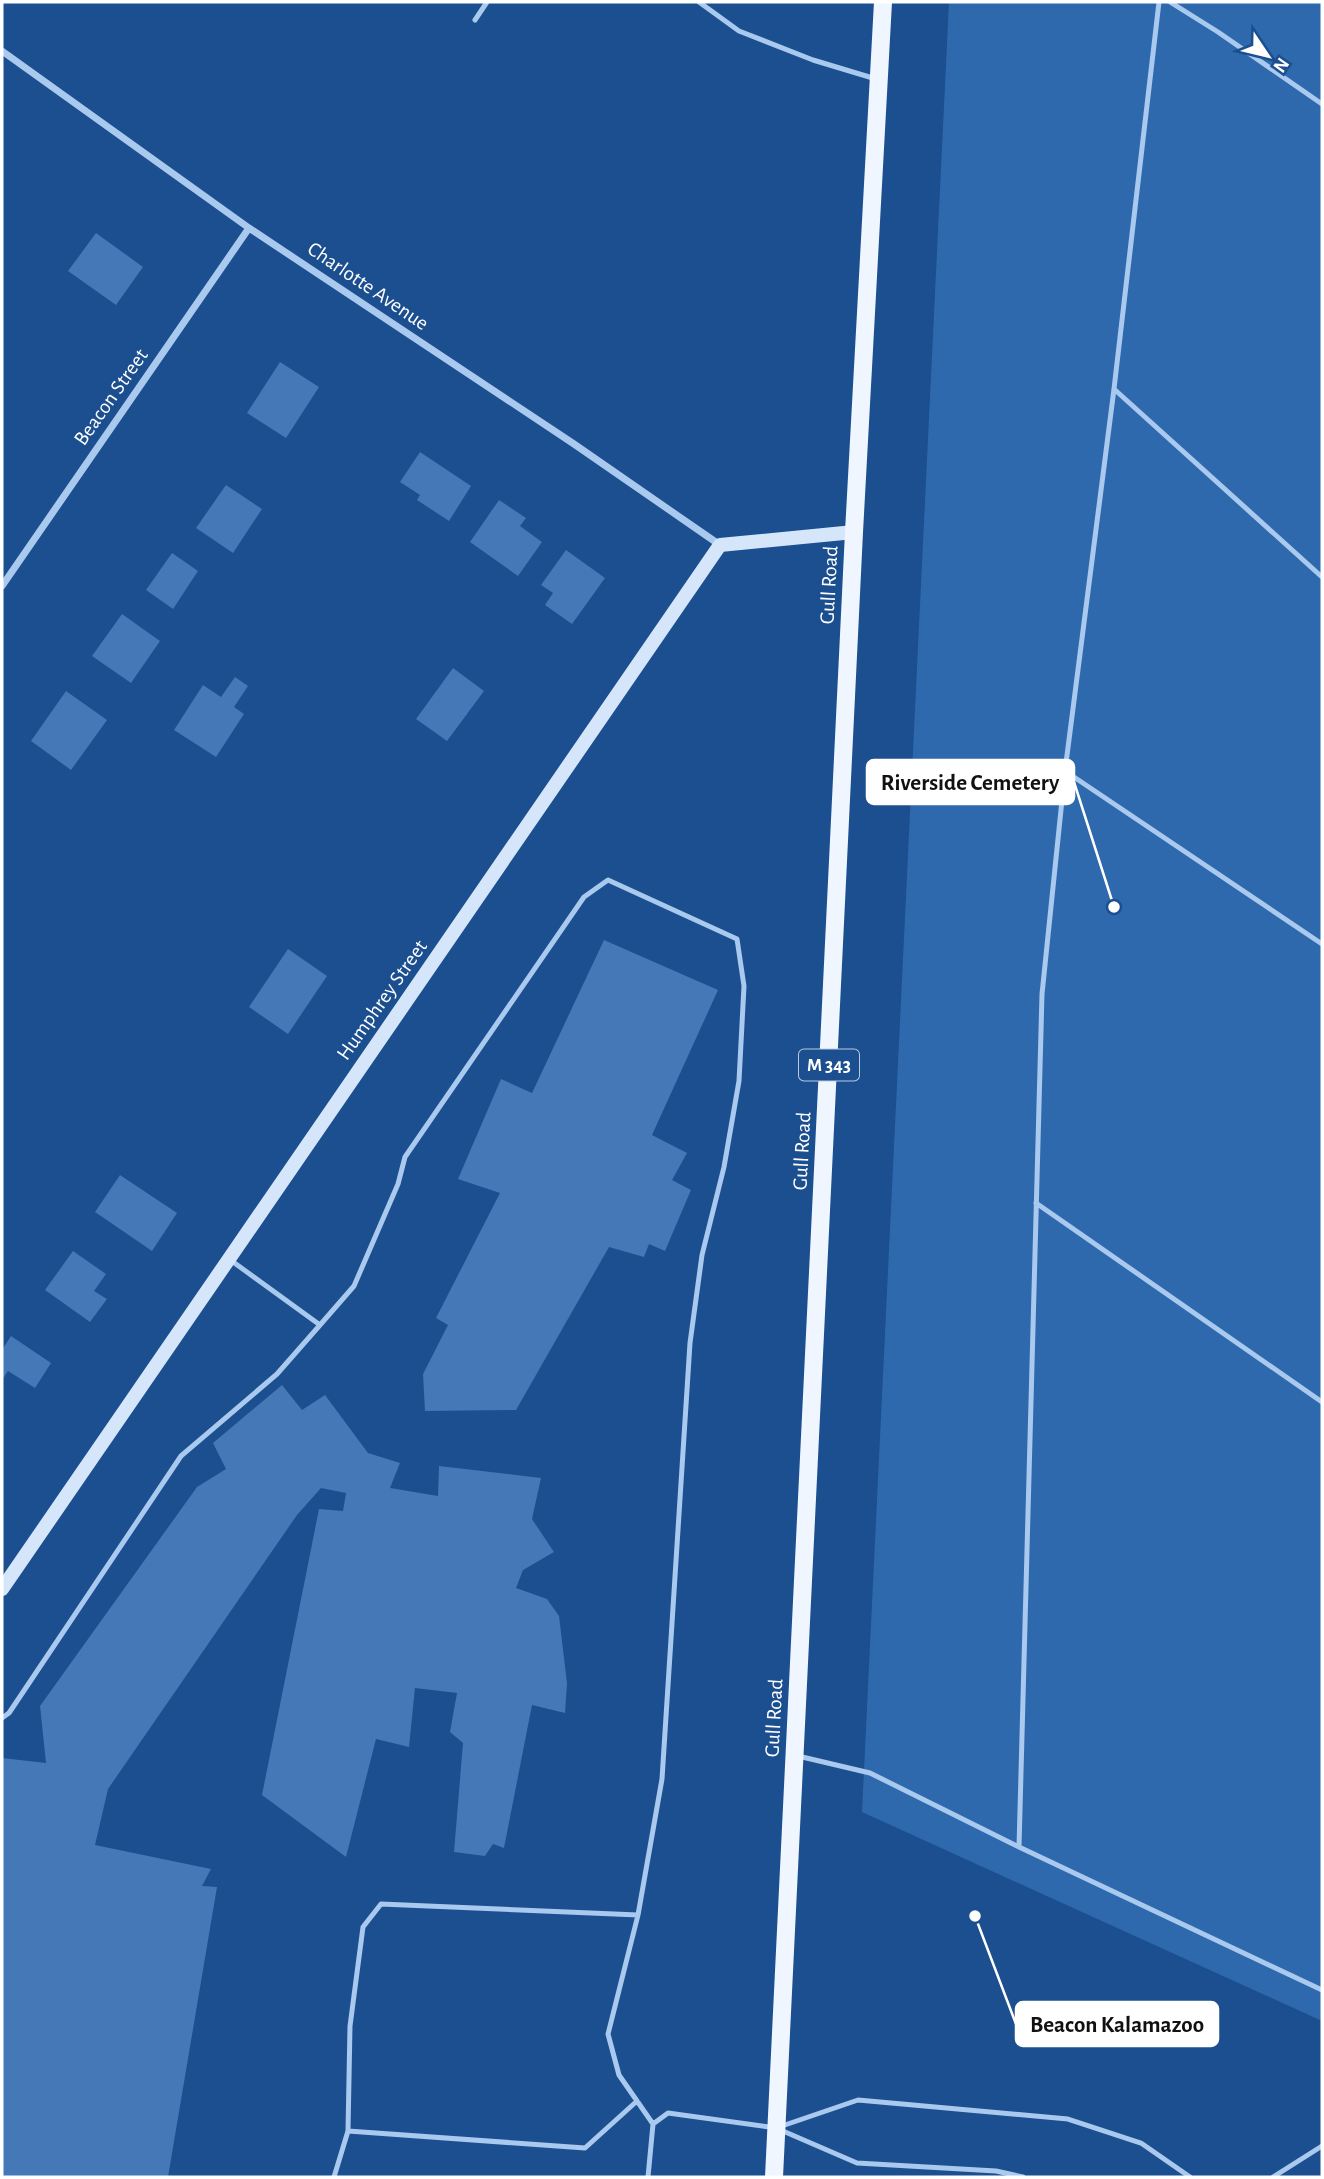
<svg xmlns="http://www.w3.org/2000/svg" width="1324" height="2179" font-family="'Alegreya Sans',sans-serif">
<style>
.green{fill:#2e69ad}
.building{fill:#4478b7}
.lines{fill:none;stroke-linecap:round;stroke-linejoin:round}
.lane{stroke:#a9c9ee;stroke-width:5}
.street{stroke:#a9c9ee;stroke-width:7}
.secondary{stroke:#d6e6fa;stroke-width:14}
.primary{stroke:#f0f6ff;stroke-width:18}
.labels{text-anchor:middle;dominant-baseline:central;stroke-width:5;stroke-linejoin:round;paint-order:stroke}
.shield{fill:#1b4f8f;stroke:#bbcadd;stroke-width:2}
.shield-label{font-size:19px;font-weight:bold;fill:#fff}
.street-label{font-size:21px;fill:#fff;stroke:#1b4f8f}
.leader{fill:none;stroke:#fff;stroke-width:2.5}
.callout-dot{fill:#fff;stroke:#1b4f8f;stroke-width:2.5}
.callout{fill:#fff;stroke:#fff;stroke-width:2.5}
.callout-label{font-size:23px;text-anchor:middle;font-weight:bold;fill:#111}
</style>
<rect width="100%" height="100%" fill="#1b4f8f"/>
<path class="green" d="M 949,2 L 1322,2 L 1322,2021 L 862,1812 Z"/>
<path class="building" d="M 96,233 L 143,267 L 116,305 L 68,271 Z
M 280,362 L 319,387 L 286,438 L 247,413 Z
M 420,452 L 471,486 L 449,521 L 417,500 L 420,495 L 400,482 Z
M 226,485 L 262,509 L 233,553 L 196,528 Z
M 499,500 L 526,518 L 520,526 L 542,542 L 518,576 L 470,542 Z
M 566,550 L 605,578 L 572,624 L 545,605 L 553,593 L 541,585 Z
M 172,553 L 198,571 L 173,609 L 146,590 Z
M 122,614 L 160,641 L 131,683 L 92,656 Z
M 453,668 L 484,691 L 447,741 L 416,719 Z
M 235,677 L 248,686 L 234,707 L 244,714 L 216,757 L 174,730 L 203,685 L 221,697 Z
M 66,691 L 107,720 L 71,770 L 31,741 Z
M 604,940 L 718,990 L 652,1135 L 687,1153 L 672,1180 L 691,1190 L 665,1251 L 649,1244 L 644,1257 L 609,1247 L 516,1410 L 425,1411 L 423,1374 L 448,1325 L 436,1318 L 500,1193 L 458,1179 L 501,1079 L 532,1093 Z
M 288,949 L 327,976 L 288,1034 L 249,1007 Z
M 120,1175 L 177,1213 L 152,1251 L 95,1212 Z
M 73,1251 L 106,1274 L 94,1291 L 107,1299 L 90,1322 L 45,1290 Z
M 11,1336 L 51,1363 L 35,1388 L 8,1371 L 2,1380 L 2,1350 Z
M 282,1385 L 302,1410 L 325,1395 L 368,1453 L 400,1463 L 390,1488 L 438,1496 L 439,1466 L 541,1478 L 532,1519 L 554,1552 L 523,1570 L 516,1588 L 547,1599 L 559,1616 L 567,1683 L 565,1713 L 532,1705 L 504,1848 L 493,1844 L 485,1856 L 454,1852 L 463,1743 L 450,1732 L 457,1693 L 415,1688 L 409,1747 L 376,1739 L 346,1857 L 262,1795 L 319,1509 L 343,1511 L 346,1493 L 321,1488 L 297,1515 L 108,1789 L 95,1845 L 211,1869 L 202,1886 L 217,1887 L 168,2177 L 2,2177 L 2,1758 L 46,1763 L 40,1706 L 197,1487 L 226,1469 L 213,1443 Z"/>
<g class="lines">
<path class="lane" d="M 699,2 L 739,31 L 813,60 L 876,79
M 1170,2 L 1218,32 L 1322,104
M 475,20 L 487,2
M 1114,389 L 1322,577
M 1065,771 L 1322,944
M 1036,1203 L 1322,1402
M 229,1259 L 320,1325 L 354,1286 L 398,1184 L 405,1157 L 584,897 L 608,880 L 737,939 L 744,986 L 739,1081 L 724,1167 L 702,1255 L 690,1343 L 662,1779 L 638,1915 L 608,2034 L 619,2075 L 653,2124
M 2,1718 L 9,1713 L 181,1456 L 277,1374 L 320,1325
M 798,1756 L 870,1773 L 1019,1847 L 1322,1990
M 1019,1847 L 1042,994 L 1065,771 L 1114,389 L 1159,2
M 779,2127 L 858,2100 L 1068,2119 L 1141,2143 L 1190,2177
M 348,2131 L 585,2148 L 637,2101
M 334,2177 L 348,2131 L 350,2026 L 363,1927 L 381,1904 L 638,1915
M 648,2177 L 653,2124 L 668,2113 L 776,2128 L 857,2163 L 996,2171 L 1023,2177
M 1273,2177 L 1322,2146"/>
<path class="street" d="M 2,51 L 249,228 L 574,444 L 720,545
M 2,586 L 249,228"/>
<path class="secondary" d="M 2,1589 L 720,545 L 854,532"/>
<path class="primary" d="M 774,2177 L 854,532 L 883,2"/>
</g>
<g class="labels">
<rect class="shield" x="799" y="1049.5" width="60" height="31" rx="5"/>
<g class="shield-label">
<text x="829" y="1065">M 343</text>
</g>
<g class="street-label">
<text transform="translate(368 286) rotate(34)">Charlotte Avenue</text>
<text transform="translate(111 397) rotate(-55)">Beacon Street</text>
<text transform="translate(829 585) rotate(-87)">Gull Road</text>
<text transform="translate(382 1000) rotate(-55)">Humphrey Street</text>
<text transform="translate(802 1151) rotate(-87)">Gull Road</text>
<text transform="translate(774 1718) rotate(-87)">Gull Road</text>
</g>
</g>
<path class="leader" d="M1114 907L1074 782M975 1916L1016 2024"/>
<g class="callout-dot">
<circle cx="1114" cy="907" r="7"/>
<circle cx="975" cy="1916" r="7"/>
</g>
<g class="callout">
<rect x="867" y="760" width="207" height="44" rx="7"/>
<rect x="1016" y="2002" width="202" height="44" rx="7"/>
</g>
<g class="callout-label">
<text x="970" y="790">Riverside Cemetery</text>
<text x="1117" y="2032">Beacon Kalamazoo</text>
</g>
<rect width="1324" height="2179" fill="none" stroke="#ffffff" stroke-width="7"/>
<g transform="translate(1268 56) rotate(125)" stroke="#1b4f8f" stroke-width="5" paint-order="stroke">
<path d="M0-5L12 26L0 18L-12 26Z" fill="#ffffff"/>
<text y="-10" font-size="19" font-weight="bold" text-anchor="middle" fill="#ffffff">N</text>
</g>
</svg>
